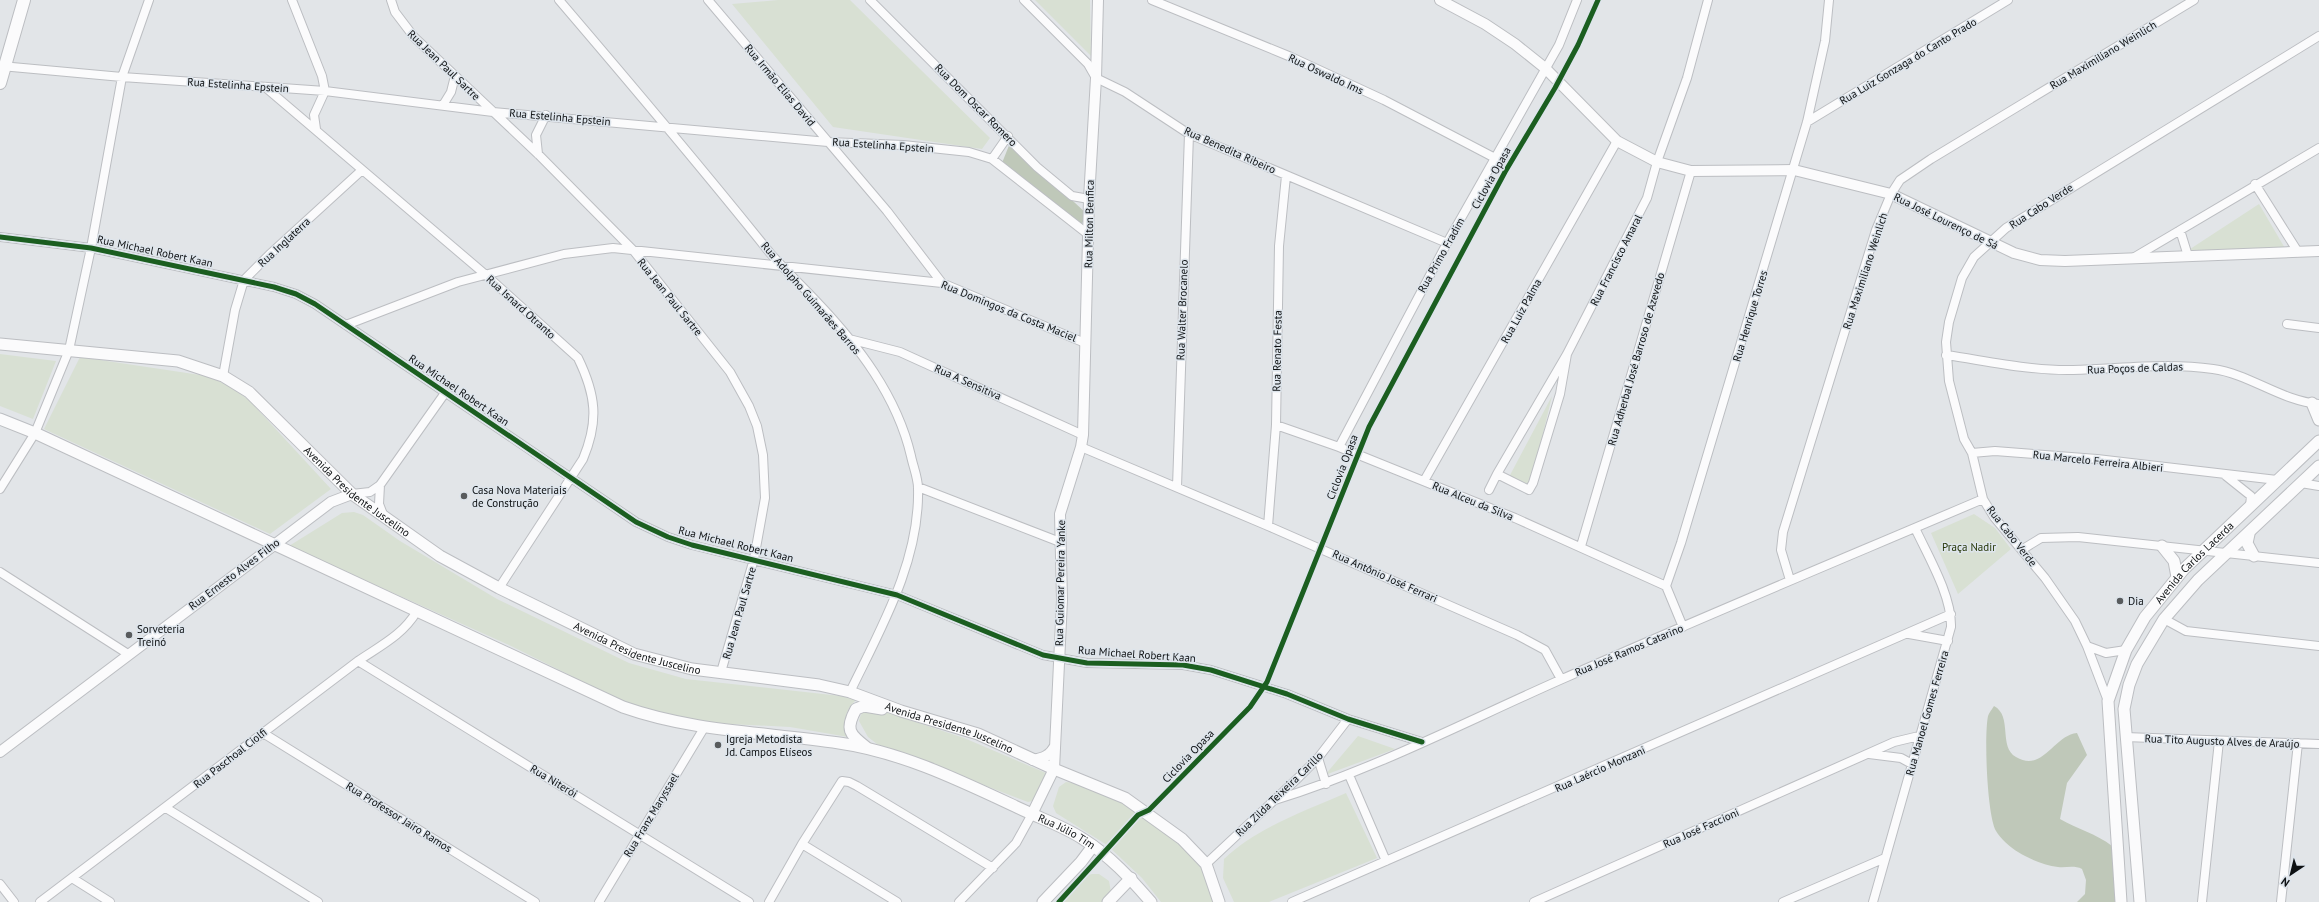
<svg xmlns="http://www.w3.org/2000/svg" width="2319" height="902" font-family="'PT Sans',sans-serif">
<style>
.green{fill:#d8e0d3}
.forest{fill:#bfc8b9}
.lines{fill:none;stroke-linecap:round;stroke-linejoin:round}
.minor-casing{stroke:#bcbec2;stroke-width:10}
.tertiary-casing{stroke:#bcbec2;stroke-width:12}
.secondary-casing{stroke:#bcbec2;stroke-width:13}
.primary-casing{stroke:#bcbec2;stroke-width:14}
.minor{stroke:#fbfbfc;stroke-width:8}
.tertiary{stroke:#fbfbfc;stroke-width:10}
.secondary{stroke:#fbfbfc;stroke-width:11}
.primary{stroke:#fbfbfc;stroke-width:12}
.cycleway-casing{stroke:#dee5ec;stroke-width:8}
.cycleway{stroke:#1b5e20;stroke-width:5}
.poi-dot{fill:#585b5d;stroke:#dee5ec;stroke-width:1.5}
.labels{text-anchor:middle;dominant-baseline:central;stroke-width:3;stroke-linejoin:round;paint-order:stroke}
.street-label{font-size:11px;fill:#0d1012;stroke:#dee5ec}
.poi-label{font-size:11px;fill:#0d1012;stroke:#dee5ec;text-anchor:start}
.park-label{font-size:11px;fill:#243605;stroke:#dee5ec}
</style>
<rect width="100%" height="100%" fill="#e2e5e8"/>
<path class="green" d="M 778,0 L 850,0 L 990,138 L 982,149 L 833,127 L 732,4 Z
M 1035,0 L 1090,0 L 1091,56 Z
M 2259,204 L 2286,250 L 2184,253 Z
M 0,354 L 56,361 L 33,419 L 0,406 Z
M 80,357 L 207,376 L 227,385 L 249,400 L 331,489 L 270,534 L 44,429 Z
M 1552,396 L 1530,488 L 1509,477 Z
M 354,512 L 363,515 L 400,541 L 497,599 L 629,663 L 686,679 L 841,696 L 856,700 C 844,711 843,722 848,737 L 790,727 L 710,723 L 630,705 L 511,646 L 289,546 L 342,513 Z
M 1974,514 L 1995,528 L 2011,549 L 1958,594 L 1931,533 Z
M 873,708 L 964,738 L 1046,773 L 1048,779 L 1037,800 L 1028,802 L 877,744 L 868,737 L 859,721 C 861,712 864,709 873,708 Z
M 1358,736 L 1395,749 L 1325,775 Z
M 1066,782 C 1108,785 1177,833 1202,865 C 1210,875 1213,891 1218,902 L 1161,902 L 1142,878 L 1107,845 L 1056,813 L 1053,806 L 1059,787 Z
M 1346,793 L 1377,858 L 1269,902 L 1234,902 L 1223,878 L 1224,859 C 1256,828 1305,811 1346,793 Z
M 1092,874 L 1099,874 L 1109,881 L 1111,892 L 1106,902 L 1060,902 L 1085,876 Z"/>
<path class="forest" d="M 1010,143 L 1087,214 L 1081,225 L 1002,163 Z
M 1994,706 C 2013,716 1998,747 2016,757 C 2043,773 2054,735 2077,733 L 2087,755 L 2067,783 L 2060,819 C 2077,829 2097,834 2112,846 L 2117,902 L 2077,902 L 2085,894 L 2086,880 L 2082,869 C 2074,865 2066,868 2058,867 C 2044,865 2029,859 2018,852 C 2011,848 2000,838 1996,831 C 1987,815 1984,736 1988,716 C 1989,713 1992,709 1994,706 Z"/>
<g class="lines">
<g class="minor-casing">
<path id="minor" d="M 292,0 L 322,76 L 325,91 L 314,115 L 316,129
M 391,0 L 395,12 L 414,37 L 538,154 L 633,250 L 730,372 L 749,406 L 757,426 L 763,455 L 765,498 L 754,559 L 721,672
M 559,0 C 630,83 701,167 770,253 C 785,270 801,285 816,301 C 858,345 897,396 911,456 C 913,466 918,478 918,488 C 920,561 881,628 850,692
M 708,0 L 887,211 L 942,283
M 870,0 L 1037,167 L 1072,196 L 1089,199
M 1024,0 L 1088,64 L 1096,78 L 1125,92 L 1189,134 L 1447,243
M 1152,0 L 1291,57 L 1384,100 L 1495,158
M 1,66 L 122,77 L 325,91 L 493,112 L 828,142 L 903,145 L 969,152 L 992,159 L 1089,235
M 265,87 L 487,276 L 578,358 C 596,395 599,421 583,459 L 499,588
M 443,105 L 451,92 L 455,76
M 1807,122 L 2008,0
M 538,154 L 536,135 L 546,115
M 992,159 L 1008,136
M 2255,184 L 2298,252
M 2180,230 L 2188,256
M 0,237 L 91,248 L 274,287 L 296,294 L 315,304 L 636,522 L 668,537 L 692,545 L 897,595 L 1043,655 L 1087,663 L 1183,665 L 1211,670 L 1287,694 L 1348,719 L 1422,742
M 2133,258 L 2319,148
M 2287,324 L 2319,328
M 346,325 L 458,282 L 564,254 L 613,248 L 942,283 L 1085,343
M 849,339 L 900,352 L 1083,435
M 1567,354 L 1560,394 L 1533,483 L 1529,490 L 1497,474 L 1567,354 L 1647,198 L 1657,162 L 1687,78 L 1708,0
M 1946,355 C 1987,361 2031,371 2073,370 C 2120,369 2166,362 2213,369 C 2250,374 2281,401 2319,404
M 223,376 L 235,310 L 244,280 L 269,255 L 362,170
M 1276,425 L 1339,447 L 1515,518 L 1666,586
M 1081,447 L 1268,526 L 1517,635 L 1545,650 L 1561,679
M 1339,447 L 1447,243 L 1559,45 L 1577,0
M 1972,453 L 1995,451 L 2097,459 L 2277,480
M 2226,476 L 2251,496 L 2250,506
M 1424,481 L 1617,141
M 2301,483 L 2319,486
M 380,485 L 379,504 L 384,517
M 918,487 L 1060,542
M 1177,487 L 1189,134
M 0,489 L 35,433 L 69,350 L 91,248 L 122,77 L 149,0
M 1489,490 L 1497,474
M 352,494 L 370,492 L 380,485 L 445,393
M 1268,526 L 1276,425 L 1279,246 L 1286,176
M 1581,546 L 1691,171
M 2023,549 L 2041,538 L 2078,537 L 2319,563
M 0,572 L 128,654
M 1790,580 L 1781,550 L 1783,532 L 1876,230 L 1891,194 L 1900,180 L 1931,159 L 2194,0
M 2164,619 L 2186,631 L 2319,646
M 1683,627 L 1666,586 L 1681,543 L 1807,122 L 1825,41 L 1829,0
M 1909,634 L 1948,641
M 2087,646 L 2106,653 L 2126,650
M 358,661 L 749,902
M 2108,701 L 2087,646 L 2075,621 L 2045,578 L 1994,517 L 1983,499 L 1972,453 L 1964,439 L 1949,381 L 1946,342 L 1949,322 L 1962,278 L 1974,257 L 2006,228 L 2319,36
M 263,733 L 535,902
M 2125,737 L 2319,744
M 1869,754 L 1901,758 L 1912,764
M 1318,758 L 1326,784
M 1349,775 L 1386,861
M 1275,800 C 1373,770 1465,722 1560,680 C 1700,618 1842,559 1983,499
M 166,808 L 318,902
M 802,844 L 897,902
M 1206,864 L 1299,777 L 1318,758 L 1348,719
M 72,878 L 110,902
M 0,884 L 14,902
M 40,902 L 358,661 C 380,646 403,635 417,611
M 599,902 L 704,728
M 769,902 L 802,844 L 842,781 L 849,782 L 857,786 L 993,868
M 959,902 L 1016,843 L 1032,814
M 1292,902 L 1951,614
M 1534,902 L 1894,742 L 1919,736
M 1783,902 L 1885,858
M 1873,902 L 1951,627 C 1952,596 1928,556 1915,528
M 2202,902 L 2219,741
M 2281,902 L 2298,743"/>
</g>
<g class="tertiary-casing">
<path id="tertiary" d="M 1440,0 L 1485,24 L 1515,44 L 1545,68 L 1617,141 L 1657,162 L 1691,171 L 1794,170 L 1891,194 L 2014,253 L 2040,260 L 2065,261 L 2319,251
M 0,752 L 331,502 L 352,494
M 1033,760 C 1043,758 1050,756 1055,746
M 1032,814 L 1054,769 L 1062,600 L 1060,514 L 1081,447 L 1083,435 L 1089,199 L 1096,78 L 1098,0"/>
</g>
<g class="secondary-casing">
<g id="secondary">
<path id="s1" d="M 0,344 L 178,361 L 223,376 L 249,392 L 352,494 L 440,556 L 499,588 L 634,654 L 692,669 L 819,685 L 850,692 L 901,711 L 978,734 L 1054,769 L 1125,798 L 1182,839 L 1206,864 L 1219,902"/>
<path d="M 2312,403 L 2319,420"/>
<path id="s2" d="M 0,419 L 35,433 L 623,707 C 694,732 765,732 839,743 C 903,752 965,783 1023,810 C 1042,819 1065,827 1083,839 C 1110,856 1130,878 1151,902"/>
<path d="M 2249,534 L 2247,543 L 2254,556"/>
<path d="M 2162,546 L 2174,561 L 2177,577"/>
<path d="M 866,747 C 849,734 845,729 856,709 L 864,706 L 882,709"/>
<path d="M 1043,902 L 1081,862 L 1093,846"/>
<path d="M 1108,902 L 1131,878"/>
<path id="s3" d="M 2121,902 L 2108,701 L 2126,650 L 2145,617 L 2184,569 L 2319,441"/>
<path d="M 2140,902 L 2124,709 L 2129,685 L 2137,664 L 2164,619 L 2198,580 L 2319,466"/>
</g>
</g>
<g class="primary-casing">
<path id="primary" d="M 0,83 L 24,0"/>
</g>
<use href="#minor" class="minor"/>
<use href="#tertiary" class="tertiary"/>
<use href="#secondary" class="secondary"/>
<use href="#primary" class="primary"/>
<g class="cycleway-casing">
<path id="cycleway" d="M 0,237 L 91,248 L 274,287 L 296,294 L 315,304 L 636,522 L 668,537 L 692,545 L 897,595 L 1043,655 L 1087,663 L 1183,665 L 1211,670 L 1287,694 L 1348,719 L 1422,742
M 1059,902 L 1138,815 L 1149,810 L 1250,707 L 1267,682 L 1369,427 L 1505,172 L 1555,88 L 1578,45 L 1598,0"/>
</g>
<use href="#cycleway" class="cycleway"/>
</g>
<g class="poi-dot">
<circle cx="464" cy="496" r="4"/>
<circle cx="2120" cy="601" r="4"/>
<circle cx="129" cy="635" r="4"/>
<circle cx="718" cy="745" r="4"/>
</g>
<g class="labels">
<g class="street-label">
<text transform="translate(2103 55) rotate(-31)">Rua Maximiliano Weinlich</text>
<text transform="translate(1908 61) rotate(-31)">Rua Luiz Gonzaga do Canto Prado</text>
<text transform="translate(444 65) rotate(44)">Rua Jean Paul Sartre</text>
<text transform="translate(1326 74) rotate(25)">Rua Oswaldo Ims</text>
<text transform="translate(238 85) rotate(4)">Rua Estelinha Epstein</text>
<text transform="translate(780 85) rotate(50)">Rua Irmão Elias David</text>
<text transform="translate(976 105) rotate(45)">Rua Dom Oscar Romero</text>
<text transform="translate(560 117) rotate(5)">Rua Estelinha Epstein</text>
<text transform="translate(883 145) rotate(4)">Rua Estelinha Epstein</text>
<text transform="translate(1230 150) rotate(24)">Rua Benedita Ribeiro</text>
<text transform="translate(1491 178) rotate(-61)">Ciclovia Opasa</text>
<text transform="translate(2041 206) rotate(-33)">Rua Cabo Verde</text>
<text transform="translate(1946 221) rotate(26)">Rua José Lourenço de Sá</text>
<text transform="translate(1089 224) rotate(-89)">Rua Milton Benfica</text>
<text transform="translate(284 242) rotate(-43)">Rua Inglaterra</text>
<text transform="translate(155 251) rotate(12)">Rua Michael Robert Kaan</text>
<text transform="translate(1441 255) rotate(-61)">Rua Primo Fradim</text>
<text transform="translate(1616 260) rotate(-63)">Rua Francisco Amaral</text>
<text transform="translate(1865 271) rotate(-72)">Rua Maximiliano Weinlich</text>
<text transform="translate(670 297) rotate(51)">Rua Jean Paul Sartre</text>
<text transform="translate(811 298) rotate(49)">Rua Adolpho Guimarães Barros</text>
<text transform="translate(521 307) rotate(42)">Rua Isnard Otranto</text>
<text transform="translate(1182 310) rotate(-88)">Rua Walter Brocanelo</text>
<text transform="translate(1009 311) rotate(22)">Rua Domingos da Costa Maciel</text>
<text transform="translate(1521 311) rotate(-61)">Rua Luiz Palma</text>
<text transform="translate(1750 316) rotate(-73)">Rua Henrique Torres</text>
<text transform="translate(1277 351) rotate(-89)">Rua Renato Festa</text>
<text transform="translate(1636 359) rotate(-74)">Rua Adherbal José Barroso de Azevedo</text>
<text transform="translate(2135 368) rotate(-2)">Rua Poços de Caldas</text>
<text transform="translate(968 382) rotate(24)">Rua A Sensitiva</text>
<text transform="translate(459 390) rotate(34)">Rua Michael Robert Kaan</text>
<text transform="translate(2098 461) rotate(6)">Rua Marcelo Ferreira Albieri</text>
<text transform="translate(1342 467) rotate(-69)">Ciclovia Opasa</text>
<text stroke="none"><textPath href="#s1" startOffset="404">Avenida Presidente Juscelino</textPath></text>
<text transform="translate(1473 501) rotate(22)">Rua Alceu da Silva</text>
<text transform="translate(2012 536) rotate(52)">Rua Cabo Verde</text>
<text transform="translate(736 544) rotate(14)">Rua Michael Robert Kaan</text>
<text stroke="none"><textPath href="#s3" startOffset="367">Avenida Carlos Lacerda</textPath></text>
<text transform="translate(234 574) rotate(-37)">Rua Ernesto Alves Filho</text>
<text transform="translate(1385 576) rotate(24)">Rua Antônio José Ferrari</text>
<text transform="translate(1060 583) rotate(-89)">Rua Guiomar Pereira Yanke</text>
<text transform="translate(739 613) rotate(-74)">Rua Jean Paul Sartre</text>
<text stroke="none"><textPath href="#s1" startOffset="728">Avenida Presidente Juscelino</textPath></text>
<text transform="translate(1629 650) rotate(-23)">Rua José Ramos Catarino</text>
<text transform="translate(1137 654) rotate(4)">Rua Michael Robert Kaan</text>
<text transform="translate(1927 713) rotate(-74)">Rua Manoel Gomes Ferreira</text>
<text stroke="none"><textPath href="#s1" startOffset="1052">Avenida Presidente Juscelino</textPath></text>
<text transform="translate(2222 741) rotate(2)">Rua Tito Augusto Alves de Araújo</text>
<text transform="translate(1188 756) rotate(-46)">Ciclovia Opasa</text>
<text transform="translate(230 758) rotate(-38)">Rua Paschoal Ciolfi</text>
<text transform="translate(1600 769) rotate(-24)">Rua Laércio Monzani</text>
<text transform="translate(554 781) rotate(31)">Rua Niterói</text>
<text transform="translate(1279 794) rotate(-44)">Rua Zilda Teixeira Carillo</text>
<text transform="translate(651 815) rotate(-59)">Rua Franz Maryssael</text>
<text transform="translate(399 817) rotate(32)">Rua Professor Jairo Ramos</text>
<text transform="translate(1701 828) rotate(-24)">Rua José Faccioni</text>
<text stroke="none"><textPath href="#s2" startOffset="1151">Rua Júlio Tim</textPath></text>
</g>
<g class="poi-label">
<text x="472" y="490">Casa Nova Materiais<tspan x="472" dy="13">de Construção</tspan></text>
<text x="2128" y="601">Dia</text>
<text x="137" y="629">Sorveteria<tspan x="137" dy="13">Treinó</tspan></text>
<text x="726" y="739">Igreja Metodista<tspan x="726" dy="13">Jd. Campos Elíseos</tspan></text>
</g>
<g class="park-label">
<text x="1969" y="547">Praça Nadir</text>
</g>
</g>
<g transform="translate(2291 874) rotate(215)" stroke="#dee5ec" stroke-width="3" paint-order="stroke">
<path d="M0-3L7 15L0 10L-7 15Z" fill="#0d1012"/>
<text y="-6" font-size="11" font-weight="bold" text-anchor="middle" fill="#0d1012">N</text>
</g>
</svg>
